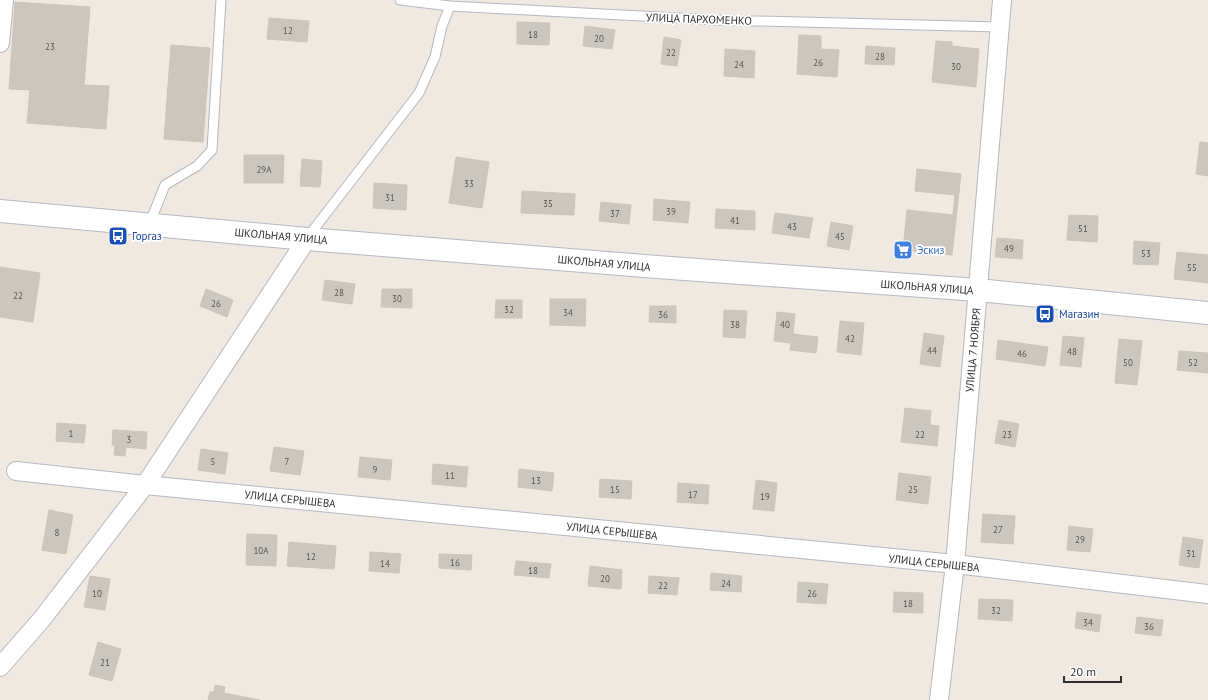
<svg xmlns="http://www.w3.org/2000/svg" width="1208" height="700" font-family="'PT Sans',sans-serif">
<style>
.building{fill:#cbc7bf;stroke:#cbc5ba}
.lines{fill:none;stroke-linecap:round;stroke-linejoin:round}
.lane-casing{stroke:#b4b7c1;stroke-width:11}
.street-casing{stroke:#b4b7c1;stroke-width:20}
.secondary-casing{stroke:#b4b7c1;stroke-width:24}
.lane{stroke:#fff;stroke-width:9}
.street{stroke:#fff;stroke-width:18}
.secondary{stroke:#fff;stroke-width:22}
.labels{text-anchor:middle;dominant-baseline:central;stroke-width:3.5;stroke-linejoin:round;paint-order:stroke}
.number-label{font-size:9px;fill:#555452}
.street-label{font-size:11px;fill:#2e2e2e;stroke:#fff}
.transit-label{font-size:11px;fill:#164399;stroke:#fff;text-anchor:start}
.shop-label{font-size:11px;fill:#366cbe;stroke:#fff;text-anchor:start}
</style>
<rect width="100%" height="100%" fill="#efe9e1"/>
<path class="building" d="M 15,2 L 90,7 L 84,85 L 109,86 L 106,129 L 27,123 L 30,90 L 9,89 Z
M 269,18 L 309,21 L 307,42 L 267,39 Z
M 517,22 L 550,23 L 549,45 L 517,44 Z
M 585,26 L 615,30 L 612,49 L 583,46 Z
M 799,35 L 821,36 L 821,49 L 839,50 L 837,77 L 797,74 Z
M 664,37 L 681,40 L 677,66 L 661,64 Z
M 936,41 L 952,42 L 952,46 L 979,49 L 976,87 L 932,82 Z
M 171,45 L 210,48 L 203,142 L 164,139 Z
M 866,46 L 895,48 L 894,65 L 865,64 Z
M 725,49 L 755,51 L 754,78 L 724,76 Z
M 1200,142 L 1208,143 L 1208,176 L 1196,174 Z
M 244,155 L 284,155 L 283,183 L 244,183 Z
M 456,157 L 489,162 L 482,208 L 449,203 Z
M 302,159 L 322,161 L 320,187 L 300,186 Z
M 917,169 L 961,174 L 952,255 L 903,250 L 907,210 L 953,215 L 955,195 L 915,191 Z
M 374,183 L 407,185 L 406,210 L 373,208 Z
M 522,191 L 575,194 L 574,215 L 521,213 Z
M 654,199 L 690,202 L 688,223 L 653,220 Z
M 601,202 L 631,205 L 629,224 L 599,221 Z
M 716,209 L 755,211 L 755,230 L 715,228 Z
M 775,213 L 813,218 L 809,238 L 772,233 Z
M 1069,215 L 1098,216 L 1097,242 L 1067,240 Z
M 831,222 L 853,226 L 849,250 L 827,246 Z
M 997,238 L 1023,240 L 1022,259 L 995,257 Z
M 1134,241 L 1160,243 L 1158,265 L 1133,264 Z
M 1177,252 L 1208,255 L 1208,283 L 1174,279 Z
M 0,267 L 40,273 L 33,322 L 0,317 Z
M 325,280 L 355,284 L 352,304 L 322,300 Z
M 206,289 L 233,300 L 227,317 L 200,306 Z
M 382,289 L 412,289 L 412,308 L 381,307 Z
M 550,299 L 586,299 L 585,326 L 550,325 Z
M 496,300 L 522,300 L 522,318 L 495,318 Z
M 650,306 L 676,306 L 676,323 L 649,322 Z
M 724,310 L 747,311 L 745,338 L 723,337 Z
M 777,312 L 795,314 L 793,334 L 818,337 L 816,353 L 790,350 L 791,343 L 774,341 Z
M 840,321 L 864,323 L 861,355 L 837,352 Z
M 924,333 L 944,336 L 940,367 L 920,364 Z
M 1063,336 L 1084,338 L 1081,367 L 1060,365 Z
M 1119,339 L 1142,341 L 1137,385 L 1115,383 Z
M 998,340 L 1048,347 L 1045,366 L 996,359 Z
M 1179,351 L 1208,353 L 1208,373 L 1177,370 Z
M 905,408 L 931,411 L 930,425 L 939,426 L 937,446 L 901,442 Z
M 999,420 L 1019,424 L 1015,447 L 995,443 Z
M 57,423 L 86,425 L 84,443 L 56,441 Z
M 113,430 L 147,432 L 146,449 L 126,447 L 125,456 L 114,455 L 115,445 L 112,445 Z
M 274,447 L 304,451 L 300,475 L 270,471 Z
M 201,449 L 228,453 L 225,474 L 198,470 Z
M 360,457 L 392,460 L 390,480 L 358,477 Z
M 433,464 L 468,467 L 466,487 L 432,484 Z
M 519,469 L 554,473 L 552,491 L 518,487 Z
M 899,473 L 931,477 L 928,504 L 896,500 Z
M 600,479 L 632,481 L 631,499 L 599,497 Z
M 756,480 L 777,483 L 774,511 L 753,509 Z
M 678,483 L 709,485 L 708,504 L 677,502 Z
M 49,510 L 73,515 L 66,554 L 42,550 Z
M 983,514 L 1015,516 L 1013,544 L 981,542 Z
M 1069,526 L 1093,529 L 1090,552 L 1067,550 Z
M 247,534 L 277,535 L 276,566 L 246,565 Z
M 1183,537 L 1203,540 L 1199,568 L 1179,565 Z
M 289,542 L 336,546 L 334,569 L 287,566 Z
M 370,552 L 401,554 L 399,573 L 369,571 Z
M 439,554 L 472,555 L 471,570 L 439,568 Z
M 516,561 L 551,564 L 549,578 L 514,575 Z
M 590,566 L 622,570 L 621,589 L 588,586 Z
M 711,573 L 742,576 L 741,592 L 710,590 Z
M 90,576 L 110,579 L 105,610 L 84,607 Z
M 649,576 L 679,578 L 677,595 L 648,593 Z
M 798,582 L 828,584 L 826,604 L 797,602 Z
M 894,592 L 923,593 L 923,613 L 893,612 Z
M 979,599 L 1013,600 L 1012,621 L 978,619 Z
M 1077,612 L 1101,615 L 1099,632 L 1075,628 Z
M 1137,617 L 1163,620 L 1161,636 L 1135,633 Z
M 98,642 L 121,649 L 112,681 L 89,675 Z
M 215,685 L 225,687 L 224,693 L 260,700 L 208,700 L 210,692 L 214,692 Z"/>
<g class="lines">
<g class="lane-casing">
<path id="lane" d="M 400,0 L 450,6 L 717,20 L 999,27
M 149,225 L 165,185 L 197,166 L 212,150 L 221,0
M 307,238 L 419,93 L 435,57 L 442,26 L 450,6"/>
</g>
<g class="street-casing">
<path id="street" d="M 0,43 L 4,0
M 16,471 L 145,485 L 955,564 L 1208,594
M 0,667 L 42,619 L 145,485 L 307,239
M 939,700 L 955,564 L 1002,0"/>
</g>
<g class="secondary-casing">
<path id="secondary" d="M 0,211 L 307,239 L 657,267 L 978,290 L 1208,313"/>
</g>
<use href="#lane" class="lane"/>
<use href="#street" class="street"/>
<use href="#secondary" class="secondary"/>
</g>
<defs>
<g id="bus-square" transform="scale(1)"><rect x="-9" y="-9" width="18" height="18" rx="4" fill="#1a4fb4" stroke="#fff"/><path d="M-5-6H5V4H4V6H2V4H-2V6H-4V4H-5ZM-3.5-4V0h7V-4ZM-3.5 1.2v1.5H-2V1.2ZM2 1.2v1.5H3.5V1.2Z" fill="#fff"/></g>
<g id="supermarket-square" transform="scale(1)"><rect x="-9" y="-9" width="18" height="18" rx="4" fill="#3f7fe0" stroke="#fff"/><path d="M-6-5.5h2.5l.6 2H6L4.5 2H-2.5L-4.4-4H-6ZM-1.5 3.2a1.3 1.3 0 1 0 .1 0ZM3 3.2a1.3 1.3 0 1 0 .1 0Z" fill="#fff"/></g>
</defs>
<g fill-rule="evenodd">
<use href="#bus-square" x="118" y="236"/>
<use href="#supermarket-square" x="903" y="250"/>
<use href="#bus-square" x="1045" y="314"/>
</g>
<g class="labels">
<g class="number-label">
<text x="288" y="30">12</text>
<text x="533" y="34">18</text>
<text x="599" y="38">20</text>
<text x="50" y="46">23</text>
<text x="671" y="52">22</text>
<text x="880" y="56">28</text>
<text x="818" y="62">26</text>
<text x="739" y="64">24</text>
<text x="956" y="66">30</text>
<text x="264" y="169">29А</text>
<text x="469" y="183">33</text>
<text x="390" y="197">31</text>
<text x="548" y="203">35</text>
<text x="671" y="211">39</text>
<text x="615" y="213">37</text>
<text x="735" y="220">41</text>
<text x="792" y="226">43</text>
<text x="1083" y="228">51</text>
<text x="840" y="236">45</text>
<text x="1009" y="248">49</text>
<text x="1146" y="253">53</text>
<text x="1192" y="267">55</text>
<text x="339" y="292">28</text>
<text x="18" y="295">22</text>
<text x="397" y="298">30</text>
<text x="216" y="303">26</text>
<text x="509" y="309">32</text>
<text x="568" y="312">34</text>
<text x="663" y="314">36</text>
<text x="735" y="324">38</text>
<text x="785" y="324">40</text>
<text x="850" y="338">42</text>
<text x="932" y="350">44</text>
<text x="1072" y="351">48</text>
<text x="1022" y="353">46</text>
<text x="1128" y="362">50</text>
<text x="1193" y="362">52</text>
<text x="71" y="433">1</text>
<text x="920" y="434">22</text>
<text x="1007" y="434">23</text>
<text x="129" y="439">3</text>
<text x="213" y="461">5</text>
<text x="287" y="461">7</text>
<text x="375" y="469">9</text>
<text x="450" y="475">11</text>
<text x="536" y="480">13</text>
<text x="615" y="489">15</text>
<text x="913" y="489">25</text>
<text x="693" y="494">17</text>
<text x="765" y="496">19</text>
<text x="998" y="529">27</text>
<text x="57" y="532">8</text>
<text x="1080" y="539">29</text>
<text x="261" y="550">10А</text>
<text x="1191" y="553">31</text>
<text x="311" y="556">12</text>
<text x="455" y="562">16</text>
<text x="385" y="563">14</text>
<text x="533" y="570">18</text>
<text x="605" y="578">20</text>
<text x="726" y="583">24</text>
<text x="663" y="585">22</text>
<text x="97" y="593">10</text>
<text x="812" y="593">26</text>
<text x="908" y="603">18</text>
<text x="996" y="610">32</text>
<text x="1088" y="622">34</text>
<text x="1149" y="626">36</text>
<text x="105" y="662">21</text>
</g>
<g class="street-label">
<text transform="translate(699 19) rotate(2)">УЛИЦА ПАРХОМЕНКО</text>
<text transform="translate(281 236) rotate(5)">ШКОЛЬНАЯ УЛИЦА</text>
<text transform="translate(604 263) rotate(5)">ШКОЛЬНАЯ УЛИЦА</text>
<text transform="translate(927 287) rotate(4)">ШКОЛЬНАЯ УЛИЦА</text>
<text transform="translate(973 350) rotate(-85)">УЛИЦА 7 НОЯБРЯ</text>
<text transform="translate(290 499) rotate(6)">УЛИЦА СЕРЫШЕВА</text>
<text transform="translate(612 531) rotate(6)">УЛИЦА СЕРЫШЕВА</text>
<text transform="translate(934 563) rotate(6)">УЛИЦА СЕРЫШЕВА</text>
</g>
<g class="transit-label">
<text x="132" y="236">Горгаз</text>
<text x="1059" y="314">Магазин</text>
</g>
<g class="shop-label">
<text x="917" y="250">Эскиз</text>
</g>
</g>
<path d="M1064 676v6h57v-6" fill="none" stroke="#2e2e2e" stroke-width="2"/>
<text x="1070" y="676" font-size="12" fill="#2e2e2e" stroke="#ffffff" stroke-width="3" paint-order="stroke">20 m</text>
</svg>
